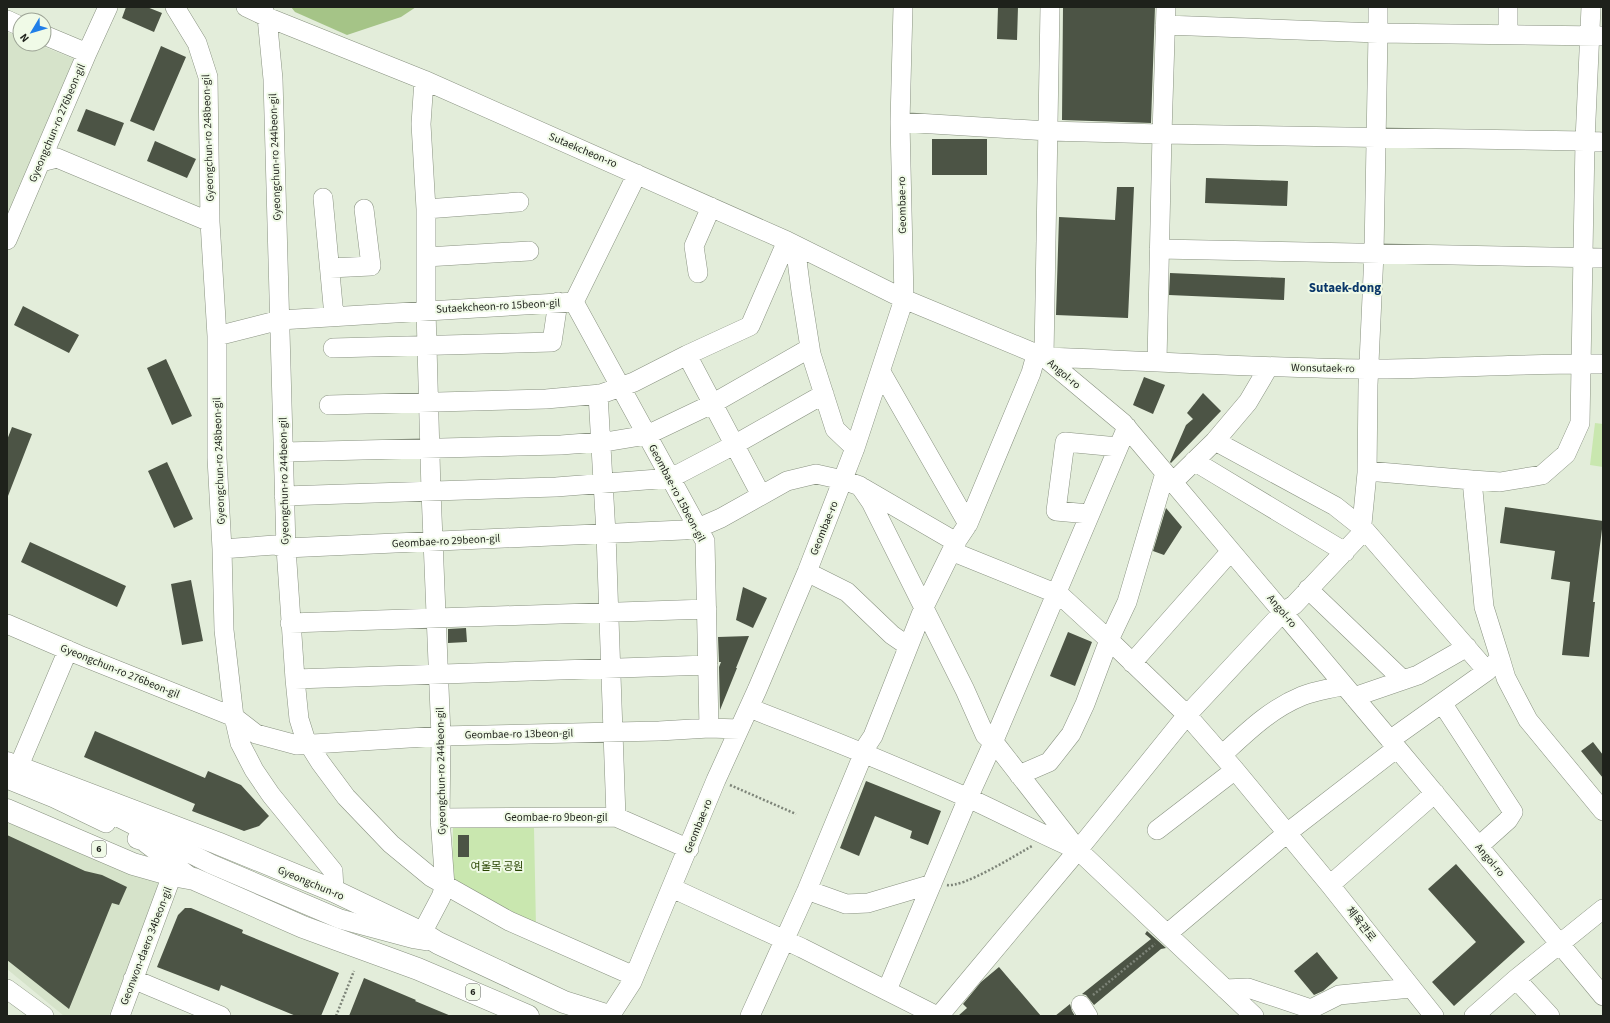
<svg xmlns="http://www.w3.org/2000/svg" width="1610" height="1023" font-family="'Source Sans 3','Noto Sans KR',sans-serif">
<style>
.built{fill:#d6e3ca}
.green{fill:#c9e7af}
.forest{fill:#a5c487}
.building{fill:#4c5445}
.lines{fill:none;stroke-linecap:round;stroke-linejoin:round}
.minor-casing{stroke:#899281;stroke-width:20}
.major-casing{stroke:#899281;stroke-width:23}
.path{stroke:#7d8478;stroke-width:2.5;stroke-dasharray:2 2;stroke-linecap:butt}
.minor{stroke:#fff;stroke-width:19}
.major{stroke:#fff;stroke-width:22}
.labels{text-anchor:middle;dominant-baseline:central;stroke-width:4;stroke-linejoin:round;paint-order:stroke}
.shield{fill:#f0fae7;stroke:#5d6258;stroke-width:1}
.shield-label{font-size:10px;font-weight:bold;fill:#1e211b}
.street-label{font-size:11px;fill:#1e211b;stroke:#f0fae7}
.park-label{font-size:11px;fill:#284400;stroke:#f0fae7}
.quarter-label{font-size:13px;font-weight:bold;fill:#0b386a;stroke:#f0fae7}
</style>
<rect width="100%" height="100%" fill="#e3edda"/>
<path class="built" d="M 7,32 L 20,37 L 20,44 L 37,44 L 84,63 L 7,242 Z
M 7,817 L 158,883 L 153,911 L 130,960 L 109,1016 L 64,1016 L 7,969 Z"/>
<path class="green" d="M 1595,423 L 1603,424 L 1603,467 L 1590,465 Z
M 453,828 L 534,828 L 536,927 L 452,884 Z"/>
<path class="forest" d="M 291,7 L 416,7 L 401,17 L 347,35 L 295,12 Z"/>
<path class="building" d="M 126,7 L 147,7 L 162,13 L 154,32 L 122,18 Z
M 998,7 L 1018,7 L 1017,40 L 997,39 Z
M 1063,7 L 1155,7 L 1151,123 L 1062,120 Z
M 161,46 L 186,57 L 154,131 L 130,121 Z
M 86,109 L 124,123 L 115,146 L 77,131 Z
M 932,139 L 987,139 L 987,175 L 932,175 Z
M 155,141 L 196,159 L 187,178 L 147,161 Z
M 1206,178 L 1288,181 L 1287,206 L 1205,203 Z
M 1117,187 L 1134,187 L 1128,318 L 1056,315 L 1059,217 L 1115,220 Z
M 1170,273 L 1285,278 L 1284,300 L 1169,295 Z
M 23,306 L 79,335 L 69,353 L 14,325 Z
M 166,359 L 192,416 L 172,425 L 147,368 Z
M 1144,377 L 1165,385 L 1153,414 L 1133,405 Z
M 1203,393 L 1221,411 L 1171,463 L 1170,462 L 1186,425 L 1193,419 L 1187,413 Z
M 12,427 L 32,434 L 8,496 L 7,440 Z
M 167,462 L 193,519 L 174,528 L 148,471 Z
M 1505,507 L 1603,521 L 1593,602 L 1595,602 L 1589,657 L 1562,655 L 1570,582 L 1551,579 L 1555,551 L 1500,543 Z
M 1166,508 L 1182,527 L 1164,555 L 1153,551 Z
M 30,542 L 126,586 L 117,607 L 21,562 Z
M 191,580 L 203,641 L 182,645 L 171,584 Z
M 743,587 L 767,598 L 753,628 L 736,620 Z
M 466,628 L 467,642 L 448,643 L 448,629 Z
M 1068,632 L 1092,642 L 1075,686 L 1050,676 Z
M 749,636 L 736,668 L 737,668 L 720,710 L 719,667 L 721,662 L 719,662 L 718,637 Z
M 95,731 L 205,778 L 208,771 L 241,785 L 269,816 L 259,826 L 244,831 L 192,811 L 195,804 L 84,757 Z
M 1593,742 L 1603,755 L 1603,778 L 1581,751 Z
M 866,781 L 941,811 L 928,845 L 910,838 L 912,831 L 875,816 L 859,856 L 840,848 Z
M 7,835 L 85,871 L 102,875 L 127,887 L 119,905 L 112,903 L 69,1009 L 7,960 Z
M 458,835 L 469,835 L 469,857 L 458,857 Z
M 1456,864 L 1525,942 L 1454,1006 L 1432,982 L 1476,942 L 1428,889 Z
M 185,908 L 191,908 L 243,930 L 242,933 L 339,973 L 321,1016 L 296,1016 L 221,985 L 219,991 L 157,967 L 178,915 Z
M 1147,931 L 1166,948 L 1161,949 L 1094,1005 L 1086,995 L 1082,994 L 1151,939 L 1145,934 Z
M 1317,952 L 1338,978 L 1323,991 L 1314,995 L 1294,971 Z
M 999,967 L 1041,1016 L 958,1016 L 967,1008 L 963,1004 L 981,982 Z
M 364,978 L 416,1000 L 415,1001 L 451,1016 L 349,1016 Z
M 1070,1004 L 1072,1011 L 1075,1016 L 1055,1016 Z"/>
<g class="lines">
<g class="minor-casing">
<path id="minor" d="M 175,7 L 197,43 L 208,77 L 210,222 L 217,336 L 217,458 L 222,549 L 224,630 L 234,717 L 240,743 L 254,770 L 271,795 L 333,871 L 334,891
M 246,7 L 267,17 L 424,80 L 787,241 L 904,299 L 1044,357 L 1123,423 L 1397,748 L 1603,996
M 1050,7 L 1044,357 C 1152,361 1259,368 1367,369 C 1446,369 1524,363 1603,364
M 1166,7 L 1162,134 L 1585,141 L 1591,7
M 262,8 L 267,17 L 273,79 L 286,548 L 295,679 L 299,719 L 305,738 L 320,762 L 346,797 L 391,844 L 431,877 L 509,921 L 634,976
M 7,20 L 20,26
M 1165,25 L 1378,33 L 1378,7
M 44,35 L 87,53
M 1508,35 L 1508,7
M 900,122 L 1048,131 L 1162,134 L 1157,361
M 41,162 L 57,158 L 210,222
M 323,198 L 334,316
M 426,209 L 519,202
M 7,240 L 87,53 L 108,7
M 795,245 L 801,291 L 811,354 L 835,429 L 855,448
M 1159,249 L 1603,258
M 426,257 L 529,251
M 330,268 L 371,266 L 364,209
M 698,273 L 694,246 L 711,207
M 574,302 L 705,541 L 709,728
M 217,336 L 280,320 L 574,302 L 637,174
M 333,348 L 552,342 L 558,302
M 687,355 L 761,495
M 1036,355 L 1031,373 L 968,524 L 956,542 L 956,553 L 1060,595 L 1109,640 L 1187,715 L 1235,770 L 1330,885 L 1434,1016
M 881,372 L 968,524
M 598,394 L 606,534 L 616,817
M 329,405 L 546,399 L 601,394 L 634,382 L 687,355 L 750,326 L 787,241
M 1215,441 L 1335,506 L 1364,529 L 1487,671
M 284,452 L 561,445 L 611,441 L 647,435 L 712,404 L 810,348
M 1194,461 L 1345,552
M 1367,471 L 1472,480
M 1173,482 L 1215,441 L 1248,402 L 1268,368
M 284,496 L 556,487 L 671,478 L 734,445 L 824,394
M 1089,514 L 1056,511 L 1065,442 L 1118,447
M 222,549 L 275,545 L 286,548 L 683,530 L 698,528 L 721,518 L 787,481 L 816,474 L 843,480 L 860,486 L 871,502 L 965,690 L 985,735 L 997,746 L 1078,850 L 1254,1016
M 807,572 L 847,592 L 892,635 L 908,646
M 1308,589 L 1403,680
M 290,623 L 707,609
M 7,624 L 79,655 L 234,717 L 256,734 L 297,745 L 441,736 L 659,731 L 709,728 L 739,729
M 1500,658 L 1506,678 L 1528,720 L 1603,811
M 1132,663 L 1231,551
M 295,679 L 708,665
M 1354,697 L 1418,675 L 1467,647
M 1442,703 L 1513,812 L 1508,820 L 1479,846
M 749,708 C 822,736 894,765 966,797 C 1004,814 1040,834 1078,850 L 939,1016
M 1390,740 L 1487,671 L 1500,658 L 1484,607 L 1472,480 L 1500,482 L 1542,475 L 1566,454 L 1580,423 L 1585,141 L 1603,142
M 1222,755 C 1247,732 1270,709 1302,696 C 1315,691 1330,689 1344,685
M 18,768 L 68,650
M 1019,775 L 1049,762 L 1071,734 L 1085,704 L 1109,640 L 1127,602 L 1165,473
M 7,779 L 54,798 L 106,823
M 94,805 L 211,864 L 340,919 L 415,939 L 427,941
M 440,818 L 616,817 L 689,849
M 1157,830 L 1235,770
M 137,839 L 143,841 L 193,879
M 1078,850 L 1187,715 L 1283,612 L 1294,605 L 1361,534 L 1367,473 L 1368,385 L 1374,253 L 1378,33 L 1603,36
M 1330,885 L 1435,793
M 672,888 L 802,948 L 937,1016
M 807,890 L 846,904 L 868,903 L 932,884
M 422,933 L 441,897 L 445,886 L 440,818 L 441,736 L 431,491 L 426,310 L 426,209 L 421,124 L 424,80
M 1167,934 L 1287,833 L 1397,748
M 133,979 L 221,1016
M 1516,979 L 1550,1016
M 7,989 L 44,1016
M 1225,989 L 1248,988 L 1311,1009 L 1339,995 L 1411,988
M 887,990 L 968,798 L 989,752 L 1127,427
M 1081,1005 L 1088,1016
M 120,1016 L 172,875
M 610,1016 L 632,982 L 716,780 L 757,690 L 807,572 L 855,448 L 904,299 L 900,122 L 903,7
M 750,1016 L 807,890 L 867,745 L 873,736 L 924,607 L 956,542 L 863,488
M 1474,1016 L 1516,979 L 1603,909"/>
</g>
<g class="major-casing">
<path id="major" d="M 7,763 L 217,843 L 334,891 L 422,933 L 438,943 L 564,1002 L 609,1016
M 7,810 L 133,864 L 172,875 L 194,879 L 303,927 L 418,969 L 528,1016"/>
</g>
<path class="path" d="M 730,785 L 796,814
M 947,885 C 963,888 1016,855 1032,846
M 1093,995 L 1155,944
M 336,1016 L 354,971"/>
<use href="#minor" class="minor"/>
<use href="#major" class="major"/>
</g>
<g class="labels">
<g class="shield">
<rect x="92" y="841" width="14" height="16" rx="3"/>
<rect x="466" y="984" width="14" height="16" rx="3"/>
</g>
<g class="shield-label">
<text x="99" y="849">6</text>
<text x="473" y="992">6</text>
</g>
<g class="street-label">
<text transform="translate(57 123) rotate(-67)">Gyeongchun-ro 276beon-gil</text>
<text transform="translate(208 138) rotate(-92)">Gyeongchun-ro 248beon-gil</text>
<text transform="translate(583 150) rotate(23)">Sutaekcheon-ro</text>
<text transform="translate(275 157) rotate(-92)">Gyeongchun-ro 244beon-gil</text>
<text transform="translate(902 205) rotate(-91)">Geombae-ro</text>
<text transform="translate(498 306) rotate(-3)">Sutaekcheon-ro 15beon-gil</text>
<text transform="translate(1323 368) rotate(1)">Wonsutaek-ro</text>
<text transform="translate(1064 374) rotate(40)">Angol-ro</text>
<text transform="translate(219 461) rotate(-92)">Gyeongchun-ro 248beon-gil</text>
<text transform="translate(284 481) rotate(-91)">Gyeongchun-ro 244beon-gil</text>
<text transform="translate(677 493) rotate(62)">Geombae-ro 15beon-gil</text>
<text transform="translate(824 528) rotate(-68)">Geombae-ro</text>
<text transform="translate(446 541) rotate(-3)">Geombae-ro 29beon-gil</text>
<text transform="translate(1282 611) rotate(50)">Angol-ro</text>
<text transform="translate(120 671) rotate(22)">Gyeongchun-ro 276beon-gil</text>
<text transform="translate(519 734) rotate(-1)">Geombae-ro 13beon-gil</text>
<text transform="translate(441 771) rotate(-91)">Gyeongchun-ro 244beon-gil</text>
<text x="556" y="817">Geombae-ro 9beon-gil</text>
<text transform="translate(698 826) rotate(-68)">Geombae-ro</text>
<text transform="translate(1490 860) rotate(50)">Angol-ro</text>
<text transform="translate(311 883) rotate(23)">Gyeongchun-ro</text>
<text transform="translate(1361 924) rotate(52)">체육관로</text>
<text transform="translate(146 946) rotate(-69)">Geonwon-daero 34beon-gil</text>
</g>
<g class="park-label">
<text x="497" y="866">여울목 공원</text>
</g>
<g class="quarter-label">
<text x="1345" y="288">Sutaek-dong</text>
</g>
</g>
<rect width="1610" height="1023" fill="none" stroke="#1e211b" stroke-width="16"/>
<g transform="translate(32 32) rotate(232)"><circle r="19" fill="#f0fae7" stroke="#9ca395"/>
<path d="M0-3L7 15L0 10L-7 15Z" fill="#207ee8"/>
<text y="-6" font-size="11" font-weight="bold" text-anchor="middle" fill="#1e211b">N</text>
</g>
</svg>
